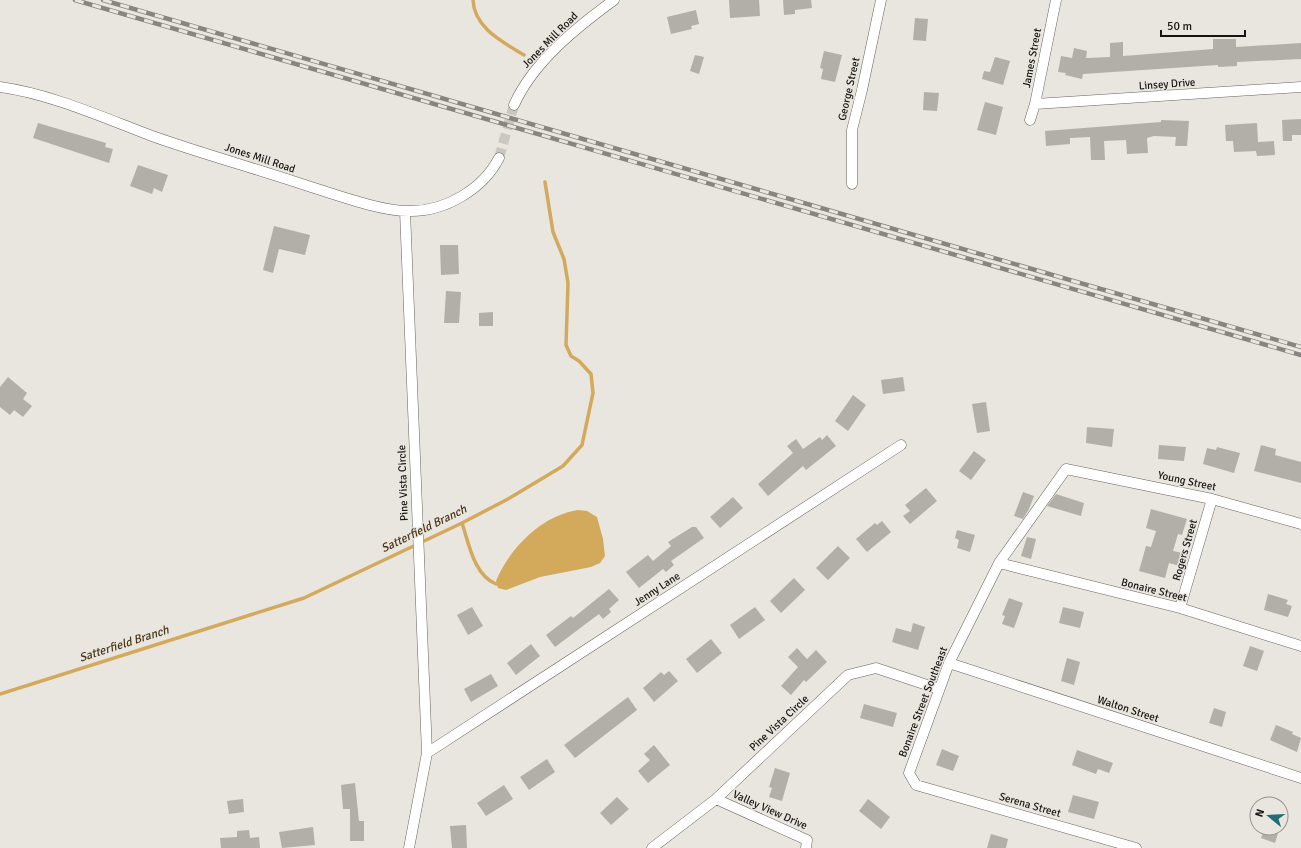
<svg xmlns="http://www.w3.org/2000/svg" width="1301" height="848" font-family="Signika,sans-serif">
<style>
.water{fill:#d3a95c}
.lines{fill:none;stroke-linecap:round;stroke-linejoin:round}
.stream{stroke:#d3a95c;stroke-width:3.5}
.building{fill:#b2afa9}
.street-tunnel{stroke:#cac6c0;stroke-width:10;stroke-dasharray:10 5;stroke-linecap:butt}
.street-casing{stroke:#67645e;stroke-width:11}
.street{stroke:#fff;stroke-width:10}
.rail-casing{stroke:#888581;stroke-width:4.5}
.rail{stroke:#e9e5df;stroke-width:3;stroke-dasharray:9;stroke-linecap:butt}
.labels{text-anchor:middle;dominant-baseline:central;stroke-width:3;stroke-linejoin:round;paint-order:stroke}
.street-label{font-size:11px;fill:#171513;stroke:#e9e5df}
.water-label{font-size:12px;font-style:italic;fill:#483615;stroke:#e9e5df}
</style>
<rect width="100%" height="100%" fill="#e9e5df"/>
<path class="water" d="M 578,510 L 587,511 L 597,517 L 603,539 L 605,556 L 600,563 L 591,567 L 540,577 L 506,590 L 498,588 L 496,581 C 509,549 542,515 578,510 Z"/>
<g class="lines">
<path class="stream" d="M 473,0 C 474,28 503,42 524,55
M 462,523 C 469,544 474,575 496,584
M 0,694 L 304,598 L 462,523 L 508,499 L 563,466 L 582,445 L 593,393 L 591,374 L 579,361 L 571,356 L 566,345 L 568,283 L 564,259 L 553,232 L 545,182"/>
</g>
<path class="building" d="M 729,0 L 759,0 L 760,16 L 730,18 Z
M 783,0 L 811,0 L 812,8 L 795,10 L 795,14 L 784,15 Z
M 696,10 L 699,24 L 691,26 L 692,29 L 671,34 L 667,17 Z
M 915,18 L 928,19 L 926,41 L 913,40 Z
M 1213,39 L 1236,39 L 1236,47 L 1301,43 L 1301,59 L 1237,62 L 1237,66 L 1218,67 L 1218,65 L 1083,74 L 1082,79 L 1065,75 L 1066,73 L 1058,72 L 1061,56 L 1072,58 L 1074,48 L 1087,51 L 1086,58 L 1110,57 L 1110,43 L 1123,42 L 1123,56 L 1213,49 Z
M 824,51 L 842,55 L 835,82 L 821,79 L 823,69 L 820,68 Z
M 695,55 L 704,57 L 699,74 L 690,71 Z
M 995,57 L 1010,61 L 1003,85 L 982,79 L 984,71 L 990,72 Z
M 924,92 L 939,93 L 937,111 L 923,110 Z
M 985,102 L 1003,107 L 996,135 L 977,130 Z
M 1301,119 L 1301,135 L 1292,135 L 1292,141 L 1283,141 L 1282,120 Z
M 1161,120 L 1189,121 L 1187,146 L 1175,146 L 1176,137 L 1154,136 L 1147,138 L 1148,153 L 1127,154 L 1126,140 L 1104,141 L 1105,160 L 1091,160 L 1090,137 L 1070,138 L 1070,144 L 1046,146 L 1045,131 L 1161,122 Z
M 38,123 L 106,143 L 105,147 L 113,149 L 109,163 L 33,138 Z
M 1257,123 L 1258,142 L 1274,141 L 1275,155 L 1257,156 L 1256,151 L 1234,152 L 1233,141 L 1226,141 L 1225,125 Z
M 138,165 L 168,175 L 162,192 L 154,188 L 152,194 L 130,186 Z
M 274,226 L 310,235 L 305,255 L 279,249 L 273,273 L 263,270 Z
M 440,245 L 458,245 L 459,274 L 441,275 Z
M 446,291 L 461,292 L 459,323 L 444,323 Z
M 493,312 L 493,326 L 479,326 L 479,313 Z
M 8,377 L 27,393 L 23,399 L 32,406 L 23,417 L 14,410 L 10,415 L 0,407 L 0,387 Z
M 903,377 L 905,391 L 883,394 L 881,380 Z
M 853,395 L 866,405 L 848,431 L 835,421 Z
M 986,402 L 990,431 L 977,433 L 972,404 Z
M 1087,427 L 1114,429 L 1112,447 L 1086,443 Z
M 827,435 L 836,446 L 806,470 L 803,466 L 768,496 L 758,484 L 793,453 L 787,446 L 796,439 L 803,449 L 820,437 L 822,440 Z
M 1159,445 L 1186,447 L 1184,461 L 1158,459 Z
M 1261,445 L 1276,449 L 1275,455 L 1301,462 L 1301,483 L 1254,471 Z
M 1217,447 L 1240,453 L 1234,473 L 1203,464 L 1207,448 L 1216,450 Z
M 974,451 L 986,460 L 971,480 L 959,471 Z
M 926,488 L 937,501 L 910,524 L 903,516 L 910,511 L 905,505 Z
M 1023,492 L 1034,496 L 1029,509 L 1023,519 L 1014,516 Z
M 1056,494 L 1084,503 L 1081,516 L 1047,506 Z
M 733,497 L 743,508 L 720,528 L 710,517 Z
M 1151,509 L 1187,519 L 1182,535 L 1178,534 L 1173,551 L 1183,553 L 1180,566 L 1169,563 L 1165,578 L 1139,571 L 1146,546 L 1151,547 L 1156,531 L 1146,528 Z
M 882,521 L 891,532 L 867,552 L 856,539 L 875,523 L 877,525 Z
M 692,527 L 696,527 L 704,538 L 671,561 L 674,565 L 666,572 L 663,569 L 639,588 L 626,572 L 648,555 L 653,561 L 671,546 L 668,542 Z
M 957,530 L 975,535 L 970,552 L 957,548 L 959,540 L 955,538 Z
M 1027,537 L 1036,539 L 1031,559 L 1021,556 Z
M 838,546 L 850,558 L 828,580 L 816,568 Z
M 794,578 L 805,590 L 781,613 L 770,601 Z
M 609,589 L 619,600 L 609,609 L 611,612 L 603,619 L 599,614 L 555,647 L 546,635 L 571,616 L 573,618 Z
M 1268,594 L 1288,600 L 1286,604 L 1292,606 L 1288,617 L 1264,610 Z
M 1009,598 L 1023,603 L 1014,628 L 1002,624 L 1005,616 L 1002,615 Z
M 472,607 L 483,626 L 468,635 L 457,615 Z
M 755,607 L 765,620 L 739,639 L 730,625 Z
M 1063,607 L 1084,612 L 1080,628 L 1059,623 Z
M 913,623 L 925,627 L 918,650 L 892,642 L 896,628 L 911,632 Z
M 711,639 L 722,653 L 697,673 L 686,659 Z
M 531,644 L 540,656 L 516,675 L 507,663 Z
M 1250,646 L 1264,651 L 1257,671 L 1243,666 Z
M 797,648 L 807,659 L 816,650 L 827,662 L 806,682 L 804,680 L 791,695 L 781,686 L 798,667 L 788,657 Z
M 1067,658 L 1080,662 L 1074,685 L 1061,681 Z
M 669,671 L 678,681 L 654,702 L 643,688 L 661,672 L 664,675 Z
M 491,674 L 498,686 L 471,702 L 464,689 Z
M 628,697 L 637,710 L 575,758 L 564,745 Z
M 864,704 L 897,713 L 893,727 L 860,718 Z
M 1214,708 L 1226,712 L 1222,727 L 1209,723 Z
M 1276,725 L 1293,732 L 1292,734 L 1301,738 L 1297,752 L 1270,740 Z
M 654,745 L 670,765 L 648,783 L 638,771 L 650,760 L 644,754 Z
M 942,749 L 959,756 L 953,771 L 936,765 Z
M 1077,750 L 1113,763 L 1109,773 L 1098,769 L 1096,774 L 1072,765 Z
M 547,759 L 555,772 L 529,790 L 520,777 Z
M 775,768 L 790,773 L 782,801 L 769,797 L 772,788 L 769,787 Z
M 355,783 L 359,821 L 364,821 L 364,841 L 350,841 L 350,809 L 343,809 L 341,785 Z
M 504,785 L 513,799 L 486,816 L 477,803 Z
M 1073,795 L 1099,802 L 1094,819 L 1068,812 Z
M 617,797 L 629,809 L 611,825 L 600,813 Z
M 243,799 L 244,812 L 229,814 L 227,801 Z
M 868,799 L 890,817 L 881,829 L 859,811 Z
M 466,825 L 467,848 L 452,848 L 450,826 Z
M 313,827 L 315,845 L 282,848 L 279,832 Z
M 1265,828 L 1279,830 L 1275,843 L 1261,838 Z
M 249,830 L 250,838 L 259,837 L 260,848 L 221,848 L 220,838 L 237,837 L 237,831 Z
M 991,834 L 1008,839 L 1006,848 L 987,848 Z"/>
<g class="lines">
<path class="street-tunnel" d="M 499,158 L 514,105"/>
<g class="street-casing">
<path id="street" d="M 0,87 C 51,94 104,118 152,136 C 203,154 254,168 305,185 C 334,194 382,212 411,211 C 446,211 483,189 499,158
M 1035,104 L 1301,87
M 514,105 C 533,62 577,27 614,0
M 1030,120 L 1035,104 L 1056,0
M 852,184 L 852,130 L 862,90 L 881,0
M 405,211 L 427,753 L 409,848
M 999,563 L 1180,608 L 1301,646
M 1180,608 L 1212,499
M 949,663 L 1301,778
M 427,753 L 901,445
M 716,799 L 807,840 L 806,848
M 652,848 L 716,799 L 848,675 L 876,668 L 939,689
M 1136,848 L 916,785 L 909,773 L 949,663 L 999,563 L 1066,469 L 1212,499 L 1301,524"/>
</g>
<use href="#street" class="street"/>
<g class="rail-casing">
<path id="rail" d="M 75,0 L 1301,355
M 103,0 L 1301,347"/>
</g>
<use href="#rail" class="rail"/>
</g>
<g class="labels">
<g class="street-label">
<text transform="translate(550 40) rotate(-45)">Jones Mill Road</text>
<text transform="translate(1032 58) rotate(-79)">James Street</text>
<text transform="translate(1167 84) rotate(-4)">Linsey Drive</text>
<text transform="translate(849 89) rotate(-77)">George Street</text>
<text transform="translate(260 158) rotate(18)">Jones Mill Road</text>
<text transform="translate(1187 481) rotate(12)">Young Street</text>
<text transform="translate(403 483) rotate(-92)">Pine Vista Circle</text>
<text transform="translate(1185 550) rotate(-74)">Rogers Street</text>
<text transform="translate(657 589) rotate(-33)">Jenny Lane</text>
<text transform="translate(1154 590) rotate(14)">Bonaire Street</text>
<text transform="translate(923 702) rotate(-69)">Bonaire Street Southeast</text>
<text transform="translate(1128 709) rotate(18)">Walton Street</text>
<text transform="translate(779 723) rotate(-43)">Pine Vista Circle</text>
<text transform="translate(1030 805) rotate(16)">Serena Street</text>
<text transform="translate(770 810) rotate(24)">Valley View Drive</text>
</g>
<g class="water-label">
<text transform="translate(424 529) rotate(-26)">Satterfield Branch</text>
<text transform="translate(124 644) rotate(-18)">Satterfield Branch</text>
</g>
</g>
<g transform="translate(1269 816) rotate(288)"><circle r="19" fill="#e9e5df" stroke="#95928d"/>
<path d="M0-3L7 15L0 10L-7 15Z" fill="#226b77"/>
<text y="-6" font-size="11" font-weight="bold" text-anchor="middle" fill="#171513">N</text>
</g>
<path d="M1161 30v6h84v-6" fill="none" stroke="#171513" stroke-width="2"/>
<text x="1167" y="30" font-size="12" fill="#171513" stroke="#e9e5df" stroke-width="3" paint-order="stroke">50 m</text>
</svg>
